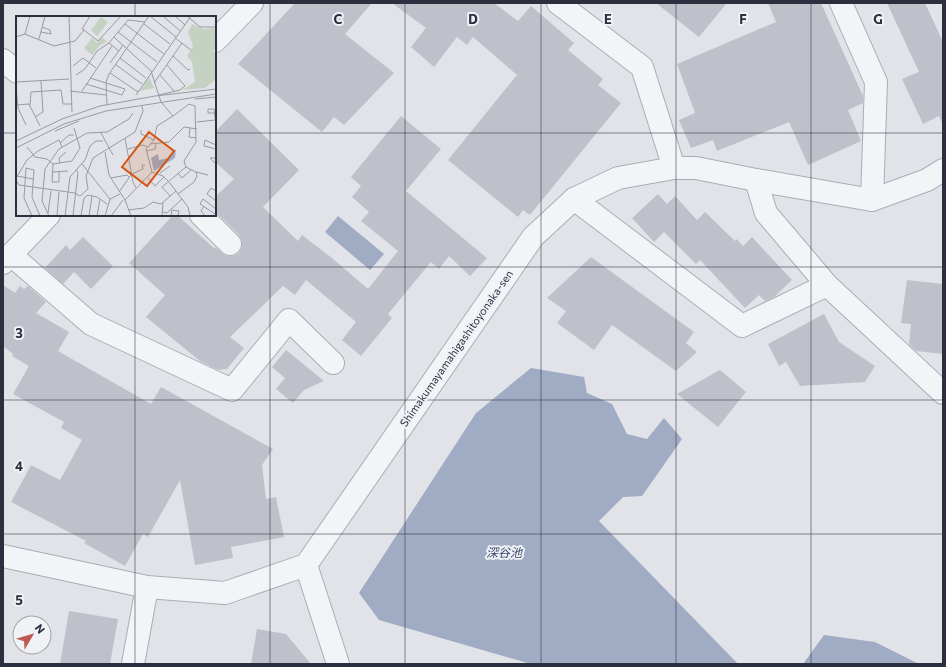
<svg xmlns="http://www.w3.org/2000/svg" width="946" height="667" font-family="Commissioner,'Noto Sans JP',sans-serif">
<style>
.water{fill:#a0abc4}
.building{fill:#bfc1ca}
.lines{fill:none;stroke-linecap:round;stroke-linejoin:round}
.minor-casing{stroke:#aaadb5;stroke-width:24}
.tertiary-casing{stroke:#aaadb5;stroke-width:24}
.minor{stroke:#f3f4f7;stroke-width:22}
.tertiary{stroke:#f3f4f7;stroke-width:22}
.grid{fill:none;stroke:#2b2f3e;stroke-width:1;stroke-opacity:0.55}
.labels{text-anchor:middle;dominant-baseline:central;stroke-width:4;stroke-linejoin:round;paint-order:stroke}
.street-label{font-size:11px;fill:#2b2f3e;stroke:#f0f2f6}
.water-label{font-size:12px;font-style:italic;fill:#3a476d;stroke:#f0f2f6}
.inset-road{fill:none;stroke:#989ba4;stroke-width:1}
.view{fill:#d55511;fill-opacity:0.15;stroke:#d55511;stroke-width:2}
.inset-edge{fill:none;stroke:#2b2f3e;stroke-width:2}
.grid-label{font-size:13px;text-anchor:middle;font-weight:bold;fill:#2b2f3e;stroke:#f0f2f6;stroke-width:4;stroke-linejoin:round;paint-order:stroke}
</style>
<rect width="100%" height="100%" fill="#e1e3e8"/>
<path class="water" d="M 338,216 L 384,254 L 370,270 L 325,232 Z
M 531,368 L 584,377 L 587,393 L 612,404 L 627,434 L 647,439 L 664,418 L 682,439 L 642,496 L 623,497 L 599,521 L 738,664 L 531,664 L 379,620 L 359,593 L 476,413 Z
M 824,635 L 875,642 L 919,664 L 803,664 Z"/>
<path class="building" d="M 295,3 L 372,3 L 345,34 L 394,73 L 344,125 L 334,117 L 322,132 L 238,64 Z
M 392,3 L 494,3 L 518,21 L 531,6 L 574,43 L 568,50 L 603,79 L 598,85 L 621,103 L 530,215 L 523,210 L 518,217 L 448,160 L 517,75 L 473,37 L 467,45 L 457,37 L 434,67 L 411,47 L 426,28 Z
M 656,3 L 727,3 L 699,37 Z
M 768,3 L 821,3 L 863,96 L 863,103 L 848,110 L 861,141 L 808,165 L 789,122 L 717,151 L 713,140 L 691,148 L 679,120 L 695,113 L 677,64 L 776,22 Z
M 887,3 L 925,3 L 943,42 L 943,125 L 939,116 L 923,124 L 902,79 L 919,72 Z
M 237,109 L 299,170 L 263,207 L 298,241 L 302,235 L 332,258 L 368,289 L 398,251 L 361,221 L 369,212 L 352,197 L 361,186 L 351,177 L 401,116 L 441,149 L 406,191 L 487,258 L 470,276 L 449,256 L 439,269 L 431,262 L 388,314 L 392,318 L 361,356 L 342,340 L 356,322 L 306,280 L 295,295 L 283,286 L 230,337 L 244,348 L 227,369 L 218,370 L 200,361 L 146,317 L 165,295 L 129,263 L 173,215 L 177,215 L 215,249 L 215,247 L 226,256 L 233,256 L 239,253 L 242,247 L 242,241 L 239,235 L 215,211 L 215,197 L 234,179 L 215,162 L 215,132 Z
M 658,194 L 667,204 L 675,196 L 697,220 L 705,212 L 735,241 L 737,239 L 743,246 L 752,237 L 792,280 L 774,297 L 765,301 L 759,295 L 745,308 L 700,260 L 696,264 L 664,232 L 654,242 L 632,218 Z
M 83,237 L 113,266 L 91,289 L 74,272 L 63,284 L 45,268 L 66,245 L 70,250 Z
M 591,257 L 694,332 L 686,343 L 697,352 L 676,371 L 612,325 L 594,350 L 557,323 L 566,311 L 547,298 Z
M 907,280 L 943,284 L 943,354 L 916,351 L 909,344 L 911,324 L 901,323 Z
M 3,285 L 15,293 L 20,286 L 24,289 L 28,286 L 46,302 L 36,313 L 69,332 L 58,351 L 151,404 L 161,387 L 273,449 L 262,465 L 266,499 L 276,497 L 284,537 L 231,547 L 233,558 L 195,565 L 180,480 L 148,537 L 143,534 L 125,566 L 84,543 L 86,541 L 11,502 L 31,465 L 60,480 L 82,440 L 61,428 L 64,422 L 13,394 L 29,366 L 12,356 L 13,354 L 3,346 Z
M 824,314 L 839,342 L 875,366 L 865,382 L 800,386 L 786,362 L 779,366 L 768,344 Z
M 286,350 L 324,381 L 304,390 L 293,403 L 276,389 L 285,378 L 272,367 Z
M 720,370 L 746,392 L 718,427 L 677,394 Z
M 69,611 L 118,619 L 110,664 L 60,664 Z
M 257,629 L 286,634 L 311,664 L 251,664 Z"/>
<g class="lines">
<g class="minor-casing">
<path id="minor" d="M 558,3 L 642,67 L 674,168
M 841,3 L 876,82 L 872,200
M 215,41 L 252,3
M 3,60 L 17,72
M 756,180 L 766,213 L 827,285 L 943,393
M 574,199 L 742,326 L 827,285
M 201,215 L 230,244
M 11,255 L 91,324 L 232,390 L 289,320 L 333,363
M 3,263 L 49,215
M 306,565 L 338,664
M 133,664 L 147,587"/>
</g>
<g class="tertiary-casing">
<path id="tertiary" d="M 3,556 L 147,587 L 225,593 L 306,565 L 533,237 L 574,199 L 618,178 L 674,168 L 696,168 L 756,180 L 872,200 L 927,180 L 943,170"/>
</g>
<use href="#minor" class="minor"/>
<use href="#tertiary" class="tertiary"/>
</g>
<path class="grid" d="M 135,3 L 135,17M 270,3 L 270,664M 405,3 L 405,664M 541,3 L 541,664M 676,3 L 676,664M 811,3 L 811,664M 3,133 L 17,133M 215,133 L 943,133M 135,215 L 135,664M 3,267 L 943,267M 3,400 L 943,400M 3,534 L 943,534"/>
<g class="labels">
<g class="street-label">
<text transform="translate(456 348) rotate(-55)">Shimakumayamahigashitoyonaka-sen</text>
</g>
<g class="water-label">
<text x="504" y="552">深谷池</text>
</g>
</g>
<g transform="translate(16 16)">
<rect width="200" height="200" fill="#e1e3e8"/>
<path d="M 85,1 L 92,6 L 81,20 L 75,14 ZM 176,8 L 188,13 L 200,12 L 200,32 L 197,35 L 200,37 L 200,63 L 189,72 L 166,74 L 179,66 L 176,46 L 171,40 L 177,30 L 172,16 ZM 86,21 L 91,26 L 84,29 L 76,39 L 68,32 L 76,22 L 81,27 ZM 133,61 L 138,72 L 124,75 Z" fill="#c4d1c3"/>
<path d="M 160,133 L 159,142 L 138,155 L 135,142 L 142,138 L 143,144 L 152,142 Z" fill="#a0abc4"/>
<path class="inset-road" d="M 53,0 L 56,96M 134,0 L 160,21M 147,0 L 164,15M 159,0 L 169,9M 171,0 L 184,11 L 200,11M 109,8 L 148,38M 128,8 L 154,28M 68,14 L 82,25 L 105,0M 68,14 L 66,13 L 74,0M 25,16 L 35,18 L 34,14 L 26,11M 102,16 L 141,46M 9,18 L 14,0M 0,21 L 9,18 L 38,30 L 59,25 L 68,14M 98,21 L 135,55M 159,22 L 175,34M 23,23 L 29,0M 93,27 L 103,35M 157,40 L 172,54 L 174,53M 104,42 L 130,62M 94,47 L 107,29M 99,48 L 126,68M 57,50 L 67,42 L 80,52M 94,57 L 122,76M 60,59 L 69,53 L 81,35 L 93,27 L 112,4 L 129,6M 144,59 L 158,75M 0,66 L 53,63M 138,67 L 166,27M 70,68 L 106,79 L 109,73 L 74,62M 0,69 L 2,92 L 10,109M 54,75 L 90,79M 66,75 L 96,30M 120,79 L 175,0M 143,79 L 164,74 L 169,70 L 151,49M 179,83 L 200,81M 0,89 L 13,88 L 24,110M 14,89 L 15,76 L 45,74 L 47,88 L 56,88M 91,89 L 90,66 L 93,58 L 133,0M 198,97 L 192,97 L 192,93 L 198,93 L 200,109M 157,100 L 173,88 L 179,90 L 180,126 L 168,145 L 170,151 L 180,156 L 181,160 L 178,166 L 162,178M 19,101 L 27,96 L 25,65M 181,106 L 199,104M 174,112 L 173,121 L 180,122M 125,114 L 125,118 L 138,124M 39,115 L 63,105M 85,117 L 97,139M 109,122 L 117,166 L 120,172M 0,125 L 46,103 L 84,90 L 139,80 L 200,73M 44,127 L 53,119 L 58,119M 134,128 L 153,126 L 168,111 L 181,113M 200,129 L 189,124 L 188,130 L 200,133M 11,131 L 19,141 L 31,143 L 37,148 L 56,145 L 64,132 L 58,112M 0,132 L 48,108 L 90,95 L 200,78M 112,133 L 127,129 L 132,131M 130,135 L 139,133 L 140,128M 89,136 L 93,159 L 109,184M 200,142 L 194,142 L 200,148M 44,147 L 43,142 L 50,136M 37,148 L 36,166 L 43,166 L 43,156M 66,148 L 94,183M 36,156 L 52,155M 136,156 L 147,160 L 153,166 L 172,191 L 174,200M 180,156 L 192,159M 144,157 L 154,150M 162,157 L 166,162 L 175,154M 116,158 L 127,153 L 126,149 L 129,149M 1,160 L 17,163M 0,162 L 11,144 L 22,135 L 43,124 L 46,131M 95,162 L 111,159 L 113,161M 132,162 L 139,170 L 148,161M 0,164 L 3,169 L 59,177 L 64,180 L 72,173 L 70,160 L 77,142 L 119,116 L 127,95 L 126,90M 200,175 L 195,172 L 191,178 L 200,185M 103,176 L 115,159M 154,180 L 146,171 L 170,151M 188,190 L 185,195 L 189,200M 112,194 L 128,192 L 137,186 L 145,188 L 160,175M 147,196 L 151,197 L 166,183M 32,197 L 35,175M 199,198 L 184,188 L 187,183 L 200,193M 16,200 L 8,182 L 10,152 L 18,154 L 16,181 L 24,200M 33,200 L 26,185 L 29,153 L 43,133 L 71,117 L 91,116 L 113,103 L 117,97M 41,200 L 43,176M 49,200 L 54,161 L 69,144 L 74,130 L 80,125 L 87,125M 57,200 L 62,156 L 60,154M 65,200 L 68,182 L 72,179 L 81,181 L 91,188M 73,200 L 76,180M 81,200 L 84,183M 89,200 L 94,183 L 104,178M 95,200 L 107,184M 115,200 L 109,184 L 136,156 L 130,133 L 138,124 L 141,110 L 157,100 L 145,86 L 135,55M 146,200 L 147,187M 155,200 L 156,194 L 163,195 L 162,200"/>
<path class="view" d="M 133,116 L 158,135 L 131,170 L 106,151 Z"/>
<rect width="200" height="200" class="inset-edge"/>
</g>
<g class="grid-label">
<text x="338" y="24">C</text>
<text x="473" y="24">D</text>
<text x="608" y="24">E</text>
<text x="743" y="24">F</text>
<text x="878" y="24">G</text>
<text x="19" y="338">3</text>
<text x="19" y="471">4</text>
<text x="19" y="605">5</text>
</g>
<rect width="946" height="667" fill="none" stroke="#2b2f3e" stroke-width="8"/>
<g transform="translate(32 635) rotate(52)"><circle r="19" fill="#f0f2f6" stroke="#a1a4ac"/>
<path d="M0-3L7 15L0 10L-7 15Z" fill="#bf5854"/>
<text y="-6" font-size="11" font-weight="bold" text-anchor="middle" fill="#2b2f3e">N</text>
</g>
</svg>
